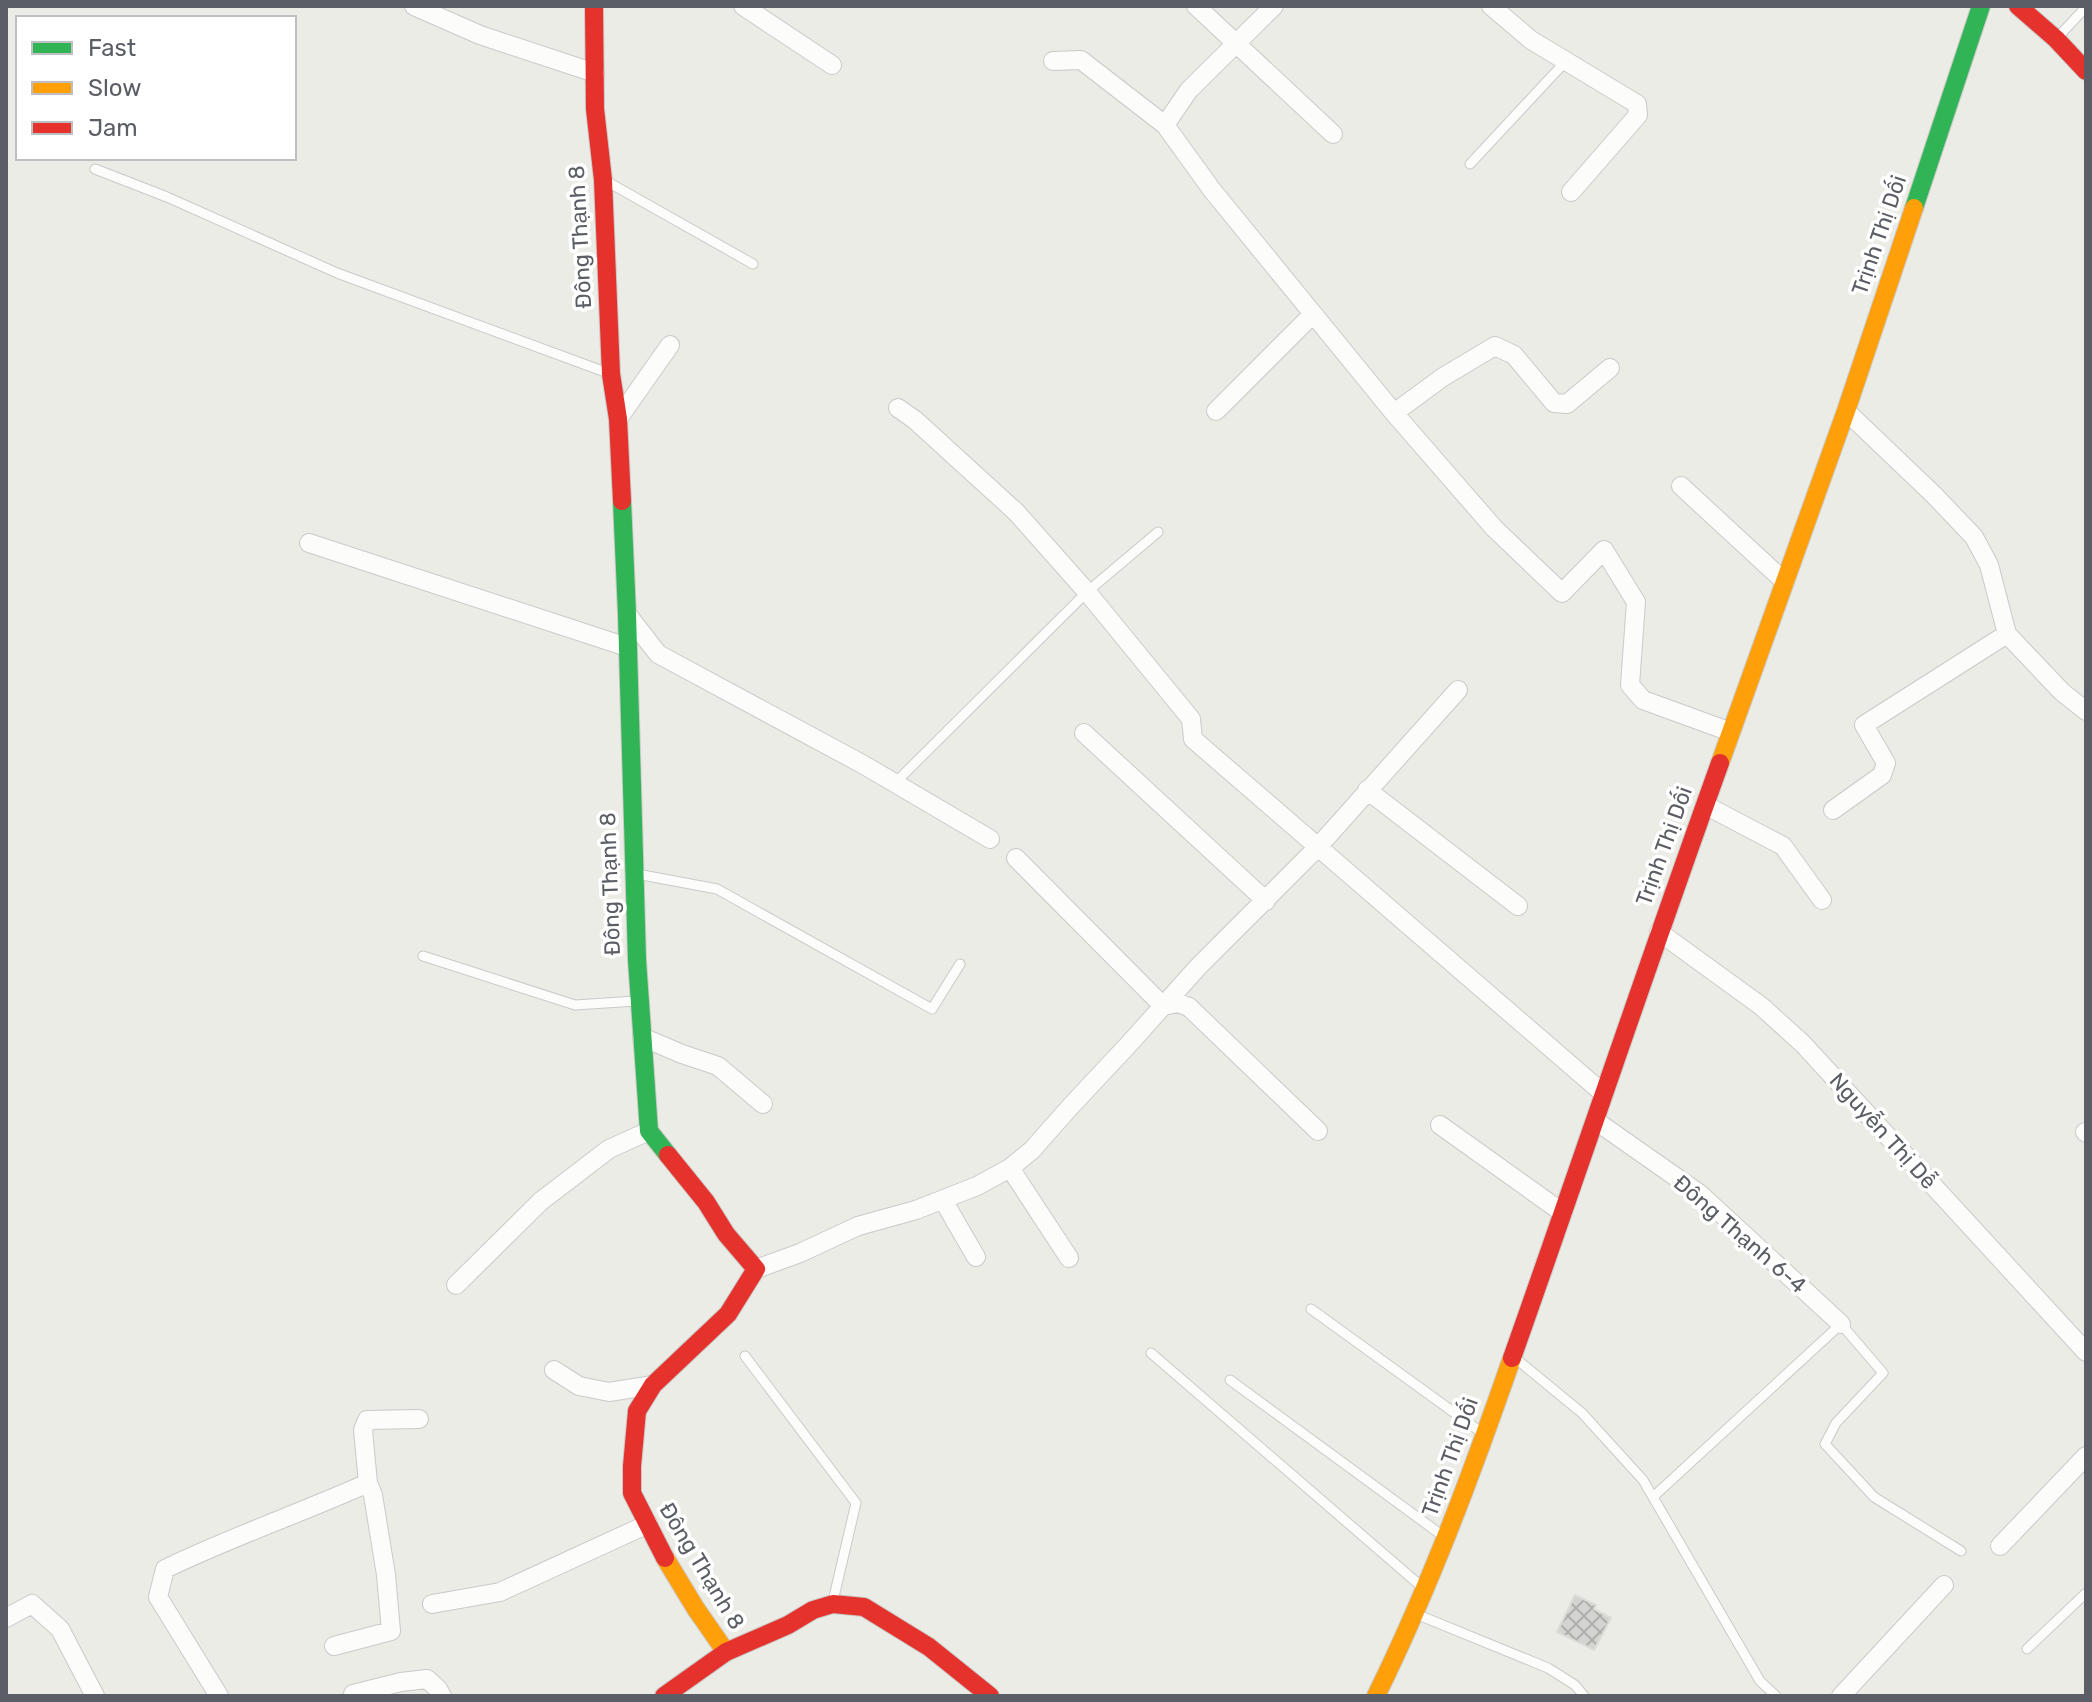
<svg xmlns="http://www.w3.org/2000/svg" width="2092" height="1702" font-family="Rubik,sans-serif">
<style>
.building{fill:url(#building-cross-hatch);stroke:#dcdbd6;stroke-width:2}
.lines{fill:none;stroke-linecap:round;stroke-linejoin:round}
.lane-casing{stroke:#c9cac9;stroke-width:11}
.street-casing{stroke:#c9cac9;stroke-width:20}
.fast-casing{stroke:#c9c9c8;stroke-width:20}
.slow-casing{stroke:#c9c9c8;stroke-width:20}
.jam-casing{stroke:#c9c9c8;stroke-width:20}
.lane{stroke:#fcfcfb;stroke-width:9}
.street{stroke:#fcfcfb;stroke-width:18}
.fast{stroke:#30b455;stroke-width:18}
.slow{stroke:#ff9f0a;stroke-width:18}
.jam{stroke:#e5322d;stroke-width:18}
.labels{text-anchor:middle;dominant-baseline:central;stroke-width:7;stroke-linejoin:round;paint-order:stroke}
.street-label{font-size:22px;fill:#5c5e65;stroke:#fff}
</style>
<defs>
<pattern id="building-cross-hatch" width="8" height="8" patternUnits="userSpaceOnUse" patternTransform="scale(2)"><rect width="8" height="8" fill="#d3d3d0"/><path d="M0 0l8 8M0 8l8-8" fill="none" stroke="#aeaeac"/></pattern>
</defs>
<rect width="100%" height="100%" fill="#ecece6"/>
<path class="building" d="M 1575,1595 L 1596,1605 L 1594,1609 L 1611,1618 L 1594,1650 L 1557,1632 Z"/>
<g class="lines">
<g class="lane-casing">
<path id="lane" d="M 2058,37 L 2086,7
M 1470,164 L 1566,61
M 95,169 L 167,197 L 337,273 L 608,373
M 606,181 L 753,264
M 895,783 L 1087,592 L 1158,532
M 637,874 L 717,889 L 932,1009 L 960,964
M 423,956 L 575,1005 L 636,1001
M 1311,1309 L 1481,1432
M 1151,1353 L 1422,1587
M 745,1356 L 856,1503 L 833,1601
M 1515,1358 L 1582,1413 L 1643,1480 L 1760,1681 L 1776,1696
M 1230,1380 L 1443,1536
M 1653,1497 L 1841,1324 L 1883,1373 L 1836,1423 L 1825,1444 L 1874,1497 L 1961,1551
M 1416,1614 L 1548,1668 L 1575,1685 L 1584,1696
M 2027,1649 L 2086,1593"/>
</g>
<g class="street-casing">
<path id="street" d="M 414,6 L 480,35 L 595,73
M 743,6 L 832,65
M 1196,6 L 1333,134
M 1274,6 L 1189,90 L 1165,125 L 1212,190 L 1394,413 L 1494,528 L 1562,593 L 1604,550 L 1636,602 L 1630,685 L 1643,700 L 1731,732
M 1491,6 L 1531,40 L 1637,104 L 1638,115 L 1571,192
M 1053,61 L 1081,60 L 1165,125
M 898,408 L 915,420 L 1016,512 L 1087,592 L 1191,719 L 1193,739 L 1604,1094
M 1216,411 L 1312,315
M 1846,411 L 1934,495 L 1974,537 L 1989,565 L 2007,634 L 2062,692 L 2086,711
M 1394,413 L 1443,377 L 1495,346 L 1514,355 L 1554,403 L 1567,404 L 1610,368
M 618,419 L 670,345
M 1681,486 L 1785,582
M 309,543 L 627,647
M 627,614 L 658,654 L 864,765 L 990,839
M 1084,733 L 1266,901
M 1367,790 L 1518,906
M 1705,805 L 1783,846 L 1822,900
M 1833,810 L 1882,775 L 1886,763 L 1864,725 L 2007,634
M 1016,858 L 1163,1006 L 1178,1003 L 1189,1007 L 1318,1131
M 1659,932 L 1761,1006 L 1803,1044 L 2086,1352
M 642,1037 L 682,1054 L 718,1066 L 763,1104
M 1596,1121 L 1700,1194 L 1841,1324
M 1440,1125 L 1563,1213
M 2085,1132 L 2086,1133
M 1010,1168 L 1069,1258
M 943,1200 L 976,1257
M 756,1269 L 800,1253 L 858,1226 L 916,1210 L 977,1186 L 1010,1168 L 1032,1150 L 1070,1107 L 1129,1044 L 1198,967 L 1317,848 L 1458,690
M 456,1285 L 541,1201 L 609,1149 L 649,1131
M 554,1370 L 579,1386 L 609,1392 L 653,1385
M 2000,1546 L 2086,1456
M 432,1604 L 500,1592 L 648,1524
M 6,1618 L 32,1604 L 60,1629 L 95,1696
M 334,1646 L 391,1631 L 386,1575 L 373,1495 L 368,1483
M 353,1694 L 401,1682 L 427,1679 L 438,1689 L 442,1696
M 219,1696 L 158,1597 L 165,1569 C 231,1537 301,1513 368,1483 L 363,1430 L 367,1420 L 419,1419
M 1841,1696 L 1944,1585"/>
</g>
<g class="fast-casing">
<path id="fast" d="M 1914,208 L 1981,6
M 622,501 L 627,614 L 637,960 L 649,1131 L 668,1155"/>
</g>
<g class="slow-casing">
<path id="slow" d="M 1720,763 L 1846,411 L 1914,208
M 665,1558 L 696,1609 L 726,1652
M 1376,1696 C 1430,1586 1472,1473 1512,1358"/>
</g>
<g class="jam-casing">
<path id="jam" d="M 594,6 L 595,109 L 603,180 L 611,374 L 618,419 L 622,501
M 2018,6 L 2056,39 L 2086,71
M 1512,1358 C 1582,1160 1649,960 1720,763
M 665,1558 L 632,1493 L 632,1466 L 637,1411 L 653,1385 L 728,1314 L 756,1269 L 726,1234 L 706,1202 L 668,1155
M 664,1696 L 726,1652 L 788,1625 L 813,1610 L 833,1604 L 864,1607 L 929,1647 L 990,1696"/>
</g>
<use href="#lane" class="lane"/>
<use href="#street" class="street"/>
<use href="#fast" class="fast"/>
<use href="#slow" class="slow"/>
<use href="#jam" class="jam"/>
</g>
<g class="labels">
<g class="street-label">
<text transform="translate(1879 235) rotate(-71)">Trịnh Thị Dối</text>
<text transform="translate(580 237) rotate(-93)">Đông Thạnh 8</text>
<text transform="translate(1664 846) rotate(-70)">Trịnh Thị Dối</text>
<text transform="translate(610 884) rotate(-92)">Đông Thạnh 8</text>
<text transform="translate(1883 1131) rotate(48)">Nguyễn Thị Dễ</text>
<text transform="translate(1740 1234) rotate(41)">Đông Thạnh 6-4</text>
<text transform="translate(1450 1457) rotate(-70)">Trịnh Thị Dối</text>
<text transform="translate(702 1566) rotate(59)">Đông Thạnh 8</text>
</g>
</g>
<rect width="2092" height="1702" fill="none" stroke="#5c5e65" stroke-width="16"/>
<rect x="16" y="16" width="280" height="144" fill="#ffffff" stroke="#bebfc1" stroke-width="2"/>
<rect x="32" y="42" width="40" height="12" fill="#30b455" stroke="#bebfc1" stroke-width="2"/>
<text x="88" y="56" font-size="24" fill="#5c5e65">Fast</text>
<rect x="32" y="82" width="40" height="12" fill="#ff9f0a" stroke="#bebfc1" stroke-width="2"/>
<text x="88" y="96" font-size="24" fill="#5c5e65">Slow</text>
<rect x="32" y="122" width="40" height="12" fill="#e5322d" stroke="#bebfc1" stroke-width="2"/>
<text x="88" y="136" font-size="24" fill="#5c5e65">Jam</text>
</svg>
